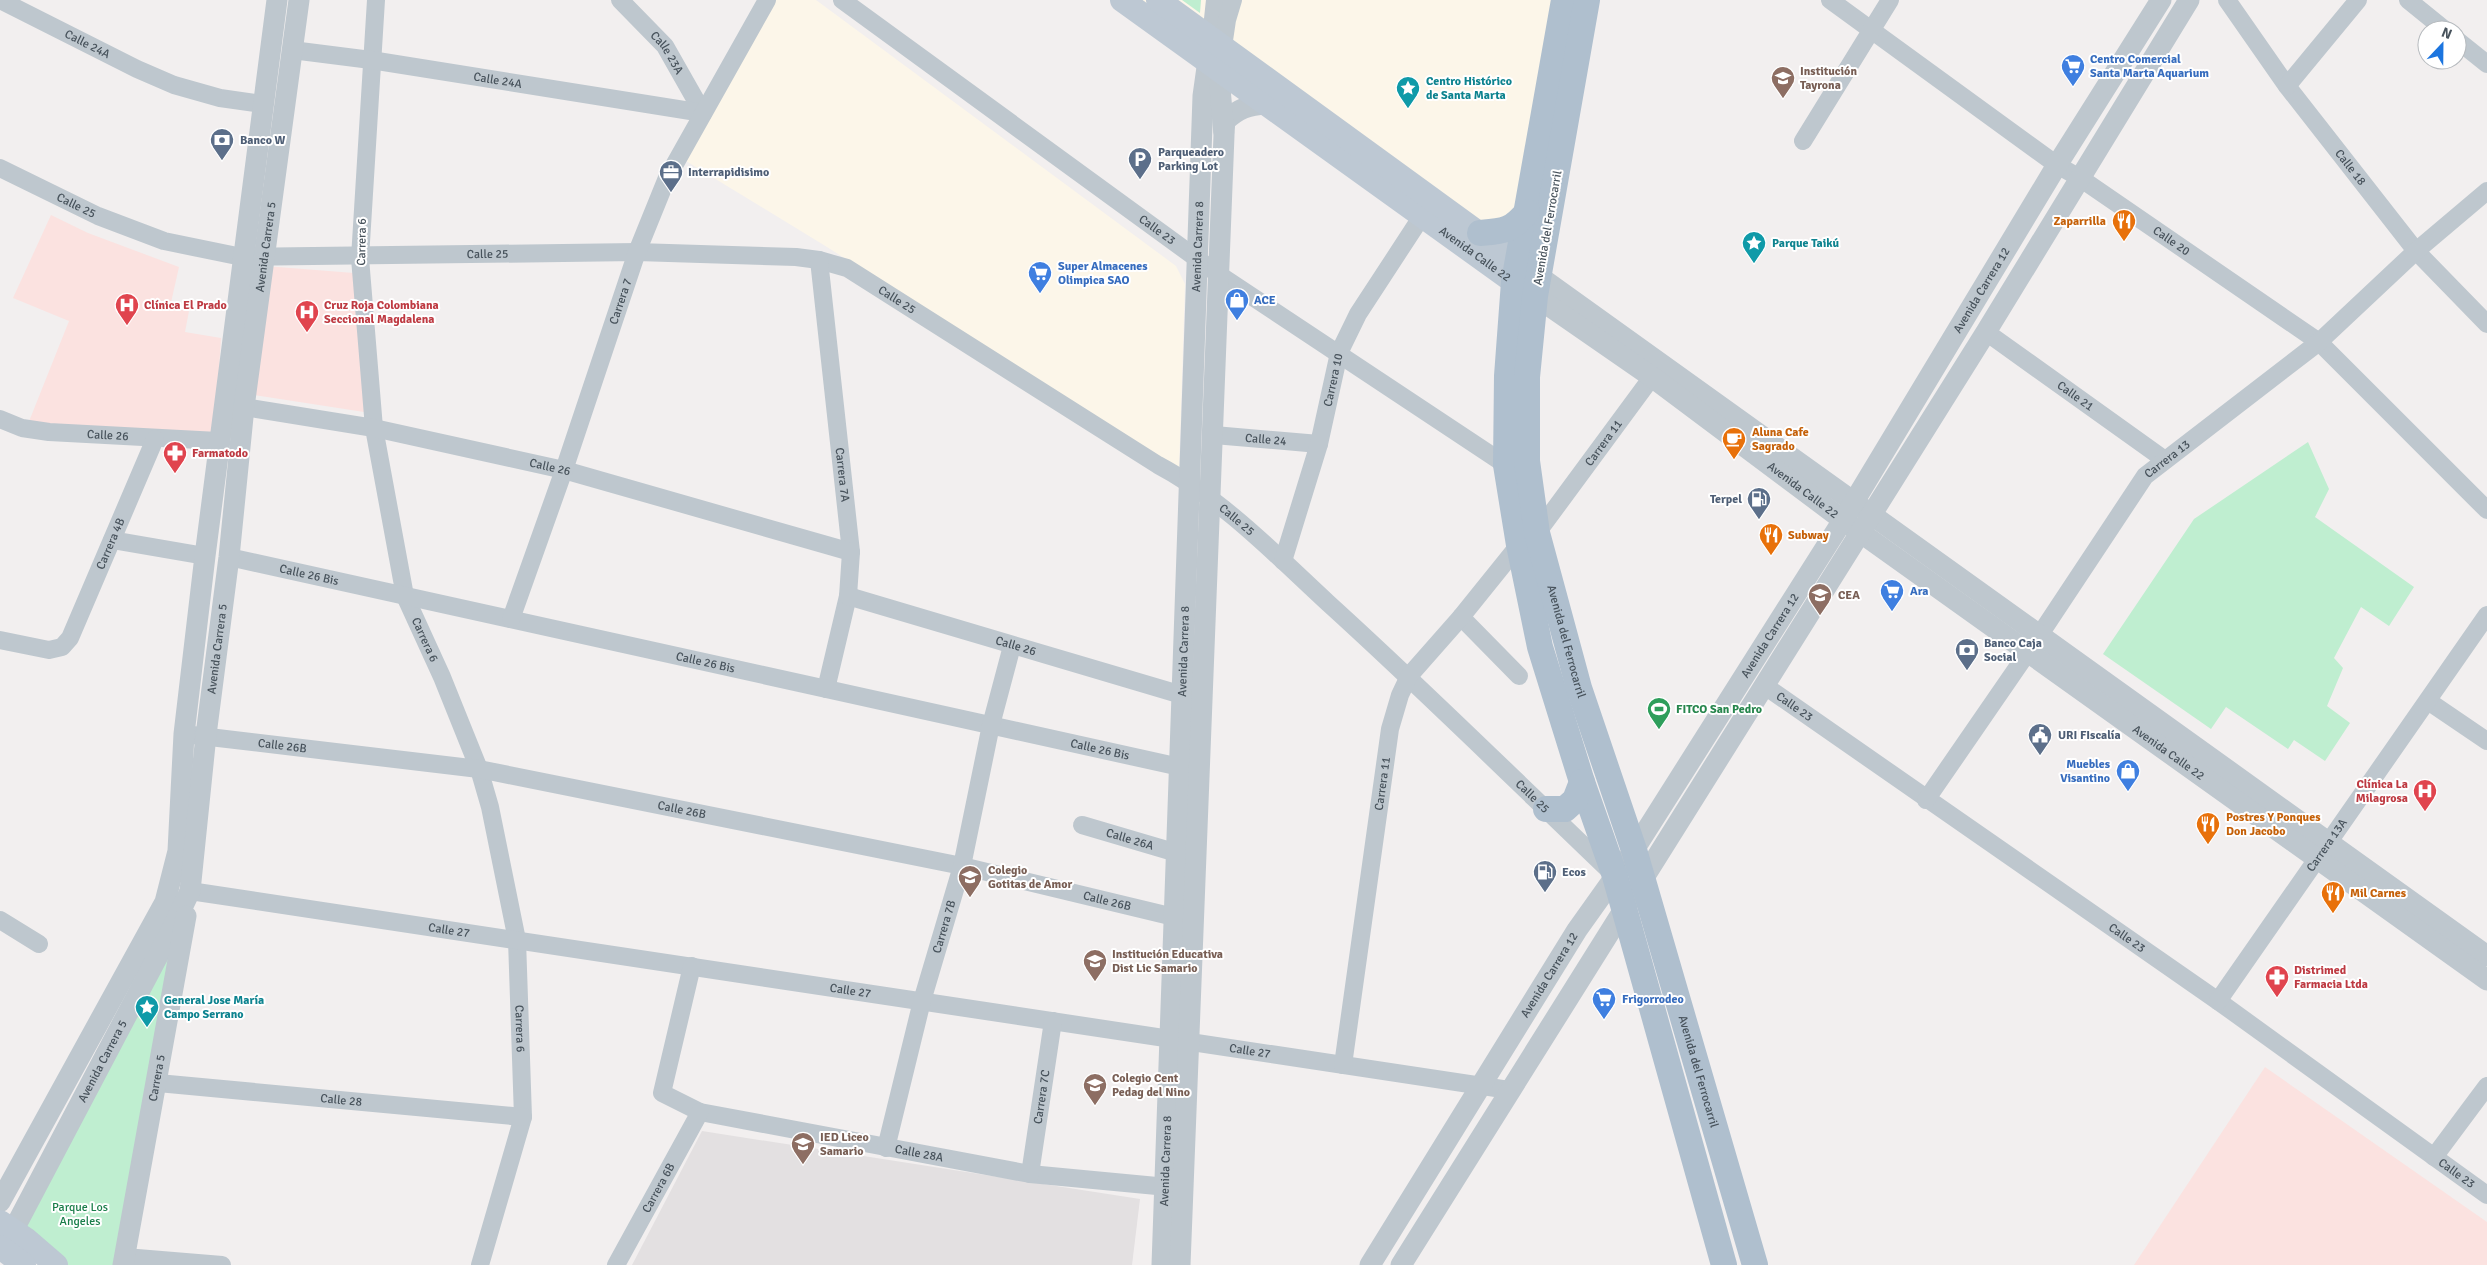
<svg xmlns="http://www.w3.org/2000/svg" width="2487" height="1265" font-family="Signika,sans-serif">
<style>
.commercial{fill:#fcf6e9}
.education{fill:#e3e0e1}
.medical{fill:#fbe2e0}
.green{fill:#bfeed0}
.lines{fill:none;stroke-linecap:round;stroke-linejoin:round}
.minor{stroke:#bec7ce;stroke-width:18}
.tertiary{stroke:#bec7ce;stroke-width:21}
.secondary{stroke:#bdc8d3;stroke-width:24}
.primary{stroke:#afbfce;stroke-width:26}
.labels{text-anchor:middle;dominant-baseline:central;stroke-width:4;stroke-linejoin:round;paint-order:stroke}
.street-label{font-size:12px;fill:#48535c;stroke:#fff}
.shop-label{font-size:12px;font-weight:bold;fill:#366cbe;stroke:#fff;text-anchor:start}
.education-label{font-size:12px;font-weight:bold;fill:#785e54;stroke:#fff;text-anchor:start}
.culture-label{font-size:12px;font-weight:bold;fill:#0d838f;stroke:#fff;text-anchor:start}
.service-label{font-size:12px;font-weight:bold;fill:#4e5e75;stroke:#fff;text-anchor:start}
.food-label{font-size:12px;font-weight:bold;fill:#c56008;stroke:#fff;text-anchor:start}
.health-label{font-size:12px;font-weight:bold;fill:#be3a42;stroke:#fff;text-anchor:start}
.leisure-label{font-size:12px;font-weight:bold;fill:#27864d;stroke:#fff;text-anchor:start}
.park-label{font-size:12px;fill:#197d49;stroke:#fff}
</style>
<rect width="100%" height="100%" fill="#f2efef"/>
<path class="commercial" d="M 776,0 L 816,0 L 1176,266 L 1185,284 L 1179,471 L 827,247 L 686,161 Z
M 1121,0 L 1567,0 L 1515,283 Z"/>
<path class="education" d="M 702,1131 L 1140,1199 L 1132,1265 L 632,1265 Z"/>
<path class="medical" d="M 51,215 L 88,233 L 179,267 L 170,307 L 189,311 L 185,332 L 221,338 L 215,438 L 28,424 L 69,321 L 13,298 Z
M 265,266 L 354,273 L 364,412 L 248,394 Z
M 2265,1067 L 2487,1222 L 2487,1265 L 2134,1265 Z"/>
<path class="green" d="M 1182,0 L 1201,0 L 1200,13 Z
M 2308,442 L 2329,489 L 2315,517 L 2414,587 L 2389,626 L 2361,607 L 2334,658 L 2343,668 L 2327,706 L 2350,723 L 2325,761 L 2294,740 L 2288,749 L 2226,707 L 2211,729 L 2103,654 L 2194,519 Z
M 170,949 L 118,1265 L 68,1265 L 22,1224 Z"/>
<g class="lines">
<g class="minor">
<path id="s1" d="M 0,0 L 137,69 L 174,85 L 220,98 L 262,104"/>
<path id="s2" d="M 376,0 L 360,258 L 374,428 L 405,596 L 442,677 L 479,769 L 490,807 L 517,940 L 523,1117 L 480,1265"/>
<path id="s3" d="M 620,0 L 665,46 L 703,113"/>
<path id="s4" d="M 842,0 L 1218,274 L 1506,465"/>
<path id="s5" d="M 1830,0 L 2057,165 L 2080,178 L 2319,342 L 2487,510"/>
<path id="s6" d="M 2227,0 L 2287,86 L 2416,251 L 2487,324"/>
<path d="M 2408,0 L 2445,30"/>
<path d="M 1211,38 L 1215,0"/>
<path d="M 2457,40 L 2487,64"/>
<path d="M 1223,47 L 1227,20 L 1233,0"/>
<path id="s7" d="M 292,50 L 371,60 L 703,113"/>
<path d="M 2287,86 L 2358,0"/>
<path d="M 1803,141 L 1890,0"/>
<path id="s8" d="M 0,168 L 98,216 L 164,241 L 242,257 L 637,252 L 796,257 L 819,260 L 847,268 L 1158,465 C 1222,499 1275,554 1328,603 C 1424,690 1517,782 1611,872"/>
<path id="s9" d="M 819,260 L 851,552 L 848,596 L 826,689"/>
<path id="s10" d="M 1986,332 L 2165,460"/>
<path id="s11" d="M 244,407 L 374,428 L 564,470 L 851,552"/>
<path id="s12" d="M 0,419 L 22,428 L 49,432 L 218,441"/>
<path id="s13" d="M 1214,435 L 1319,444"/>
<path id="s14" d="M 1537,533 L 1652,377"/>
<path d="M 112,540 L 205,556"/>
<path id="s15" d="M 229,557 L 1180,767"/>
<path id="s16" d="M 1283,561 L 1319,444 L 1339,353 L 1358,314 L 1422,216"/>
<path id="s17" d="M 848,596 L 1182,695"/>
<path d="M 1461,617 L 1519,676"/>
<path id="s18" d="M 511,619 L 564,470 L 637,252 L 667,178 L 767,0"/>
<path id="s19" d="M 0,640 L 49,650 L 62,647 L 70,638 L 155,439"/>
<path id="s20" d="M 1765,686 L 2218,1001 L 2487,1195"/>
<path d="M 2428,701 L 2487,741"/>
<path id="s21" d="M 184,734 L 479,769 L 962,866 L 1174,917"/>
<path id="s22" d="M 1926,800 L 2039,636 L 2145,476 L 2319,342 L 2416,251 L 2487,191"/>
<path id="s23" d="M 1082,825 L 1177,853"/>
<path id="s24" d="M 190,891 L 1509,1090"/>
<path d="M 0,920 L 39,944"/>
<path id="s25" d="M 692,966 L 662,1093 L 700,1112 L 1030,1174 L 1178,1188"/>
<path id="s26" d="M 2218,1001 L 2487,615"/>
<path id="s27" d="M 1343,1065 L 1390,729 L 1400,695 L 1409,676 L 1461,617 L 1519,545"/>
<path id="s28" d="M 158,1083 L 523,1117"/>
<path id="s29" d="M 886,1148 L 922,1001 L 962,866 L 991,725 L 1012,646"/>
<path d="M 2434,1157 L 2487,1086"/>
<path id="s30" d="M 1030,1174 L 1053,1021"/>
<path d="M 125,1257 L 222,1265"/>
<path id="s31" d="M 616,1265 L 700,1112"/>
</g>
<g class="tertiary">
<path d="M 1224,132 L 1225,121 C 1238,109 1248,105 1266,104"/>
<path d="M 1540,277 L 2487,956"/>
<path id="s32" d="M 1535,296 L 1652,377 L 1843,520 L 2487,980"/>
<path d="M 0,1202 L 165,902 L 178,851 L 184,734 L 205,556 L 277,0"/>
<path id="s33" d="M 5,1246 L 170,933 L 190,891 L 206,735 L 229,557 L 244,407 L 299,0"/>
<path id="s34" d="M 123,1265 L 186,916"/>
<path id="s35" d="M 1162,1265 L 1203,96 L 1210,46"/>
<path d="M 1180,1265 L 1224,135 L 1220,88 L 1223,56"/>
<path id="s36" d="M 1370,1265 L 1577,930 L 1634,850 L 1843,520 L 2057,165 L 2161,0"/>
<path d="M 1401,1265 L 1986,332 L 2189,0"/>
</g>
<g class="secondary">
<path id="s37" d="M 1122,0 L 1528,292"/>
<path d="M 1158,0 L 1532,272"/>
<path d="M 0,1222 L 27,1240 L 56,1265"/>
<path d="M 0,1247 L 24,1265"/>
</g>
<g class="primary">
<path d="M 1564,0 L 1514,282 L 1507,376 L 1506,465 L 1519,545 L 1540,647 L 1582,782 L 1615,876 L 1724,1265"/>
<path id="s38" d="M 1587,0 L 1535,296 L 1527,377 L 1527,461 L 1537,533 L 1579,688 L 1634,850 L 1755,1265"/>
<path d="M 1480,233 C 1504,231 1511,231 1527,212"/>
<path d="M 1546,809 L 1565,809 L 1575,800 L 1582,782"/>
</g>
</g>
<defs>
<g id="supermarket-pin" transform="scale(1.25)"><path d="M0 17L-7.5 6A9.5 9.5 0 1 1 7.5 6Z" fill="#3f7fe0" stroke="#fff"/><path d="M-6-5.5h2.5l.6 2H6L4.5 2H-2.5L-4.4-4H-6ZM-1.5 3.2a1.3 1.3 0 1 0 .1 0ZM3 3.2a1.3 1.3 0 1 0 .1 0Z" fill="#fff"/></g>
<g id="school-pin" transform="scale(1.25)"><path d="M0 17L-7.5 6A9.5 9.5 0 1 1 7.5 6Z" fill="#8d6e63" stroke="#fff"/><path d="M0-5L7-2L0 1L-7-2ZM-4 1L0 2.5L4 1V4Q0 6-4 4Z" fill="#fff"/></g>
<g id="sight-pin" transform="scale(1.25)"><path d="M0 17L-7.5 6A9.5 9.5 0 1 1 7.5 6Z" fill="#0f9aa8" stroke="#fff"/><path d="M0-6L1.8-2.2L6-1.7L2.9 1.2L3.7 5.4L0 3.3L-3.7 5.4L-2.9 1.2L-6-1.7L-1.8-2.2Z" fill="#fff"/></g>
<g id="bank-pin" transform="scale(1.25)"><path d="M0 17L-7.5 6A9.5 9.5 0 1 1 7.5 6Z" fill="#5c6f8a" stroke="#fff"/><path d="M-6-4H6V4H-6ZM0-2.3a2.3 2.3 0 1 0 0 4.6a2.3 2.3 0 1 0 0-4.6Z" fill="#fff"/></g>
<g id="parking-pin" transform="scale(1.25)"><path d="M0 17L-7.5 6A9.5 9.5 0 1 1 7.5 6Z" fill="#5c6f8a" stroke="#fff"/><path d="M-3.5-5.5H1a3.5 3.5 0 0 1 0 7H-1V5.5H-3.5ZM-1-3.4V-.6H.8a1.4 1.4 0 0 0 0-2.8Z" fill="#fff"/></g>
<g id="office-pin" transform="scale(1.25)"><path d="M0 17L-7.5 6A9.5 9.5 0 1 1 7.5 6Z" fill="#5c6f8a" stroke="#fff"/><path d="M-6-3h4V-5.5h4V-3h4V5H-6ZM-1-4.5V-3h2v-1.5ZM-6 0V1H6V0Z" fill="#fff"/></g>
<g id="restaurant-pin" transform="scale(1.25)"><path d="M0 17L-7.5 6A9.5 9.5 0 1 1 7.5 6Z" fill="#e8710a" stroke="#fff"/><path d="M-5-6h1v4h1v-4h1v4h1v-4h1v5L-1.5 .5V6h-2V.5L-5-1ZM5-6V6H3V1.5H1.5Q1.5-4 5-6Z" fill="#fff"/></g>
<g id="shop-pin" transform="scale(1.25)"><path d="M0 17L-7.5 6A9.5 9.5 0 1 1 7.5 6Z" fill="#3f7fe0" stroke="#fff"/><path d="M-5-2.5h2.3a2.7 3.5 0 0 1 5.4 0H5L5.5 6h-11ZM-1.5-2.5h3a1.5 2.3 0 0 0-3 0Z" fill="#fff"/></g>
<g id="hospital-pin" transform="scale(1.25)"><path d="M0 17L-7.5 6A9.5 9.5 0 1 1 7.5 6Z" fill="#e0444e" stroke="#fff"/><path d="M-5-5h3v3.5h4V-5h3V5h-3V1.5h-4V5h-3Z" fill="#fff"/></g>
<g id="cafe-pin" transform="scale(1.25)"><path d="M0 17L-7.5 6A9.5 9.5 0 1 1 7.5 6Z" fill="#e8710a" stroke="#fff"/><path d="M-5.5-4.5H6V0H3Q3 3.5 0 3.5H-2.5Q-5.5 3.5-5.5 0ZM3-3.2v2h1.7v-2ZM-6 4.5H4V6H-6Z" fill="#fff"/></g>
<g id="pharmacy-pin" transform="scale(1.25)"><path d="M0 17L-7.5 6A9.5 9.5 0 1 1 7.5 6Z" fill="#e0444e" stroke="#fff"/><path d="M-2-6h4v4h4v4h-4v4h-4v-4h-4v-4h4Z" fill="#fff"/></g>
<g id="fuel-pin" transform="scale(1.25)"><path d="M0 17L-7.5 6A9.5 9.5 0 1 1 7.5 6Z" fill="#5c6f8a" stroke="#fff"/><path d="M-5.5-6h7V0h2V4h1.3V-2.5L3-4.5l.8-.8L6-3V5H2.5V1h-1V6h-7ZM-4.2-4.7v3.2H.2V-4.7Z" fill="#fff"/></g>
<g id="stadium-pin" transform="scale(1.25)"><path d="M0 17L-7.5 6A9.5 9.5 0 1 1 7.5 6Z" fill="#2e9e5b" stroke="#fff"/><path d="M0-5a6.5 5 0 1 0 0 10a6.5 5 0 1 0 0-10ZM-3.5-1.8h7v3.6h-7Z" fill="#fff"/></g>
<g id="civic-pin" transform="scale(1.25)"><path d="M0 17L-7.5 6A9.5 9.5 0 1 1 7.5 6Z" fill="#5c6f8a" stroke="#fff"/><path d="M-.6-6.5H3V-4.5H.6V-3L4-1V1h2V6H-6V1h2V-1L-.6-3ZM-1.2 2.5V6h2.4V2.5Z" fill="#fff"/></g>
</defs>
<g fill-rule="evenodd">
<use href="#supermarket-pin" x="2073" y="66"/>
<use href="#school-pin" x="1783" y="78"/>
<use href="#sight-pin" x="1408" y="88"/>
<use href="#bank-pin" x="222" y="140"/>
<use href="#parking-pin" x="1140" y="159"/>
<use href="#office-pin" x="671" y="172"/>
<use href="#restaurant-pin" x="2124" y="221"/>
<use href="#sight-pin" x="1754" y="243"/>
<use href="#supermarket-pin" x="1040" y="273"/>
<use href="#shop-pin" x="1237" y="300"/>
<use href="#hospital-pin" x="127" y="305"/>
<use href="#hospital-pin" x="307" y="312"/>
<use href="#cafe-pin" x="1734" y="439"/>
<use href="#pharmacy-pin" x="175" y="453"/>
<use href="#fuel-pin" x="1759" y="499"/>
<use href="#restaurant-pin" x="1771" y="535"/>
<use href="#supermarket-pin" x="1892" y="591"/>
<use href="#school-pin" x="1820" y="595"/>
<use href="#bank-pin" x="1967" y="650"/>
<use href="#stadium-pin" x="1659" y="709"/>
<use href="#civic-pin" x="2040" y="735"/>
<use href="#shop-pin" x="2128" y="771"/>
<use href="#hospital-pin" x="2425" y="791"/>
<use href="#restaurant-pin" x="2208" y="824"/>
<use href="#fuel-pin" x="1545" y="872"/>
<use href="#school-pin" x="970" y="877"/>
<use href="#restaurant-pin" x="2333" y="893"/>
<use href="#school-pin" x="1095" y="961"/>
<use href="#pharmacy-pin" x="2277" y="977"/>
<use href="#supermarket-pin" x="1604" y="999"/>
<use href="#sight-pin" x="147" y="1007"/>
<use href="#school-pin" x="1095" y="1085"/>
<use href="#school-pin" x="803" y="1144"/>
</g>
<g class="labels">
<g class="street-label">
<text stroke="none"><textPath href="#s1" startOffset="98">Calle 24A</textPath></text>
<text stroke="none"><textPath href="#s3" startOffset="71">Calle 23A</textPath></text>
<text stroke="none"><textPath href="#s7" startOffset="208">Calle 24A</textPath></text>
<text stroke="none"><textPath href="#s6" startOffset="208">Calle 18</textPath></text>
<text stroke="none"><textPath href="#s8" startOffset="85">Calle 25</textPath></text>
<text transform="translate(1548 228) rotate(-80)">Avenida del Ferrocarril</text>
<text stroke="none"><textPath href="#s4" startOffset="390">Calle 23</textPath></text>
<text stroke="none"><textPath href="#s5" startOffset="418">Calle 20</textPath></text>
<text transform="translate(362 242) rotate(-89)">Carrera 6</text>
<text stroke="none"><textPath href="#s33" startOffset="1049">Avenida Carrera 5</textPath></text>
<text stroke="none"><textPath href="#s35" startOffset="1019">Avenida Carrera 8</textPath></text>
<text stroke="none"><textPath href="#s37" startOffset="435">Avenida Calle 22</textPath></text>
<text stroke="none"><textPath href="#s8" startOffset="505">Calle 25</textPath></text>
<text stroke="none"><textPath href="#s36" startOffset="1151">Avenida Carrera 12</textPath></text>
<text stroke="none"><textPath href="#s8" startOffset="925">Calle 25</textPath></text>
<text stroke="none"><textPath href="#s18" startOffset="336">Carrera 7</textPath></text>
<text stroke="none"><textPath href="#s16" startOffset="188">Carrera 10</textPath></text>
<text stroke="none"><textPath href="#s10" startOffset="110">Calle 21</textPath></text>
<text stroke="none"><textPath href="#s12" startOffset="110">Calle 26</textPath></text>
<text stroke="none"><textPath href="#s13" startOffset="52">Calle 24</textPath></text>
<text stroke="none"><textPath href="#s14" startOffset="112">Carrera 11</textPath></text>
<text stroke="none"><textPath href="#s22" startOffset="419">Carrera 13</textPath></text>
<text stroke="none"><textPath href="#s11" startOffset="312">Calle 26</textPath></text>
<text stroke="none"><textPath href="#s9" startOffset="216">Carrera 7A</textPath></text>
<text stroke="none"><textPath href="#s32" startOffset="331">Avenida Calle 22</textPath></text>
<text stroke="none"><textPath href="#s8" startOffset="1330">Calle 25</textPath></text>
<text stroke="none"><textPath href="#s19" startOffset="178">Carrera 4B</textPath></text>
<text stroke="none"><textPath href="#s15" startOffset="82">Calle 26 Bis</textPath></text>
<text stroke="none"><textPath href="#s36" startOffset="746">Avenida Carrera 12</textPath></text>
<text stroke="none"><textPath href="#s2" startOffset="648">Carrera 6</textPath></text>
<text stroke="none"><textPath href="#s38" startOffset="651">Avenida del Ferrocarril</textPath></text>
<text stroke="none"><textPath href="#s17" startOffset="175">Calle 26</textPath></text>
<text stroke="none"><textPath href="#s33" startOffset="644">Avenida Carrera 5</textPath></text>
<text stroke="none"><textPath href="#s35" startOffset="614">Avenida Carrera 8</textPath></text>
<text stroke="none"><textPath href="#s15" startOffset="488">Calle 26 Bis</textPath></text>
<text stroke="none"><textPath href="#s20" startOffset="36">Calle 23</textPath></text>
<text stroke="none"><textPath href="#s21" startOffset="99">Calle 26B</textPath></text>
<text stroke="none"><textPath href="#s15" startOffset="892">Calle 26 Bis</textPath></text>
<text stroke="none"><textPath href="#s32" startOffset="781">Avenida Calle 22</textPath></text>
<text stroke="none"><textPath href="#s27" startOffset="284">Carrera 11</textPath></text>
<text stroke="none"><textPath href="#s8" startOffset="1735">Calle 25</textPath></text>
<text stroke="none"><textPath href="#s21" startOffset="504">Calle 26B</textPath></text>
<text stroke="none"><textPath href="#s23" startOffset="50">Calle 26A</textPath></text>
<text stroke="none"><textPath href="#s26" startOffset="190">Carrera 13A</textPath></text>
<text stroke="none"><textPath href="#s21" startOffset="939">Calle 26B</textPath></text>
<text stroke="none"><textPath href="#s29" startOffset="229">Carrera 7B</textPath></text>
<text stroke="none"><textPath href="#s24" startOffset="262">Calle 27</textPath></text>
<text stroke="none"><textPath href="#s20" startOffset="441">Calle 23</textPath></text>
<text stroke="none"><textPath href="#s36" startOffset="341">Avenida Carrera 12</textPath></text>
<text stroke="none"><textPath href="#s24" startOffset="668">Calle 27</textPath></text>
<text stroke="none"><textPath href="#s2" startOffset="1052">Carrera 6</textPath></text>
<text stroke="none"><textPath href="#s24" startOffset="1072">Calle 27</textPath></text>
<text stroke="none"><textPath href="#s33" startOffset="209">Avenida Carrera 5</textPath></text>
<text stroke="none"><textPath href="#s38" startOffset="1101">Avenida del Ferrocarril</textPath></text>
<text stroke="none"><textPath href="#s34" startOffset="190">Carrera 5</textPath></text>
<text stroke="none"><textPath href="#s30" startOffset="78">Carrera 7C</textPath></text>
<text stroke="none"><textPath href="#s28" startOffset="184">Calle 28</textPath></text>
<text stroke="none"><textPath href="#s25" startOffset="396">Calle 28A</textPath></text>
<text stroke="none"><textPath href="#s35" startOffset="104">Avenida Carrera 8</textPath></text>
<text stroke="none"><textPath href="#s20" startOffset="846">Calle 23</textPath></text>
<text stroke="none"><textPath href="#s31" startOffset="88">Carrera 6B</textPath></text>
</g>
<g class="shop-label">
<text x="2090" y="59">Centro Comercial<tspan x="2090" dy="14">Santa Marta Aquarium</tspan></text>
<text x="1058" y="266">Super Almacenes<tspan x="1058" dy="14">Olimpica SAO</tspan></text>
<text x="1254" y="300">ACE</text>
<text x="1910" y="591">Ara</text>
<text x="2110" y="764" text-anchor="end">Muebles<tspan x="2110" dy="14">Visantino</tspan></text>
<text x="1622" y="999">Frigorrodeo</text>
</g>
<g class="education-label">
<text x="1800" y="71">Institución<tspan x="1800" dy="14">Tayrona</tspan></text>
<text x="1838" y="595">CEA</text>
<text x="988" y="870">Colegio<tspan x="988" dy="14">Gotitas de Amor</tspan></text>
<text x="1112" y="954">Institución Educativa<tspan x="1112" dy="14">Dist Lic Samario</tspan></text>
<text x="1112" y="1078">Colegio Cent<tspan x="1112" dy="14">Pedag del Nino</tspan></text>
<text x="820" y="1137">IED Liceo<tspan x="820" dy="14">Samario</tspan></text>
</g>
<g class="culture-label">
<text x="1426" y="81">Centro Histórico<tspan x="1426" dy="14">de Santa Marta</tspan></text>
<text x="1772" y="243">Parque Taikú</text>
<text x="164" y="1000">General Jose María<tspan x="164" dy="14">Campo Serrano</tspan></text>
</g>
<g class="service-label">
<text x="240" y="140">Banco W</text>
<text x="1158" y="152">Parqueadero<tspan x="1158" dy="14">Parking Lot</tspan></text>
<text x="688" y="172">Interrapidisimo</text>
<text x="1742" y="499" text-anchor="end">Terpel</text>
<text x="1984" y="643">Banco Caja<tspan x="1984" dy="14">Social</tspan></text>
<text x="2058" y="735">URI FIscalía</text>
<text x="1562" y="872">Ecos</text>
</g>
<g class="food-label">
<text x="2106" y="221" text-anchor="end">Zaparrilla</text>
<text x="1752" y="432">Aluna Cafe<tspan x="1752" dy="14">Sagrado</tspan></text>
<text x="1788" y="535">Subway</text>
<text x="2226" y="817">Postres Y Ponques<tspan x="2226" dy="14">Don Jacobo</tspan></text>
<text x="2350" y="893">Mil Carnes</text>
</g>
<g class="health-label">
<text x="144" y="305">Clínica El Prado</text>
<text x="324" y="305">Cruz Roja Colombiana<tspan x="324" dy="14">Seccional Magdalena</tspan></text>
<text x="192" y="453">Farmatodo</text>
<text x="2408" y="784" text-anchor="end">Clínica La<tspan x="2408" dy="14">Milagrosa</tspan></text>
<text x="2294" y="970">Distrimed<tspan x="2294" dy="14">Farmacia Ltda</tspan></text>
</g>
<g class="leisure-label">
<text x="1676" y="709">FITCO San Pedro</text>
</g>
<g class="park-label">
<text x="80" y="1207">Parque Los<tspan x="80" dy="14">Angeles</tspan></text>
</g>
</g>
<g transform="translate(2442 45) rotate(22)"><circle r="24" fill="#ffffff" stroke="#b6babe"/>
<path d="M0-4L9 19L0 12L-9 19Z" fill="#1c75df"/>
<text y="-8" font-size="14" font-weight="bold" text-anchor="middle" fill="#48535c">N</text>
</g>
</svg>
